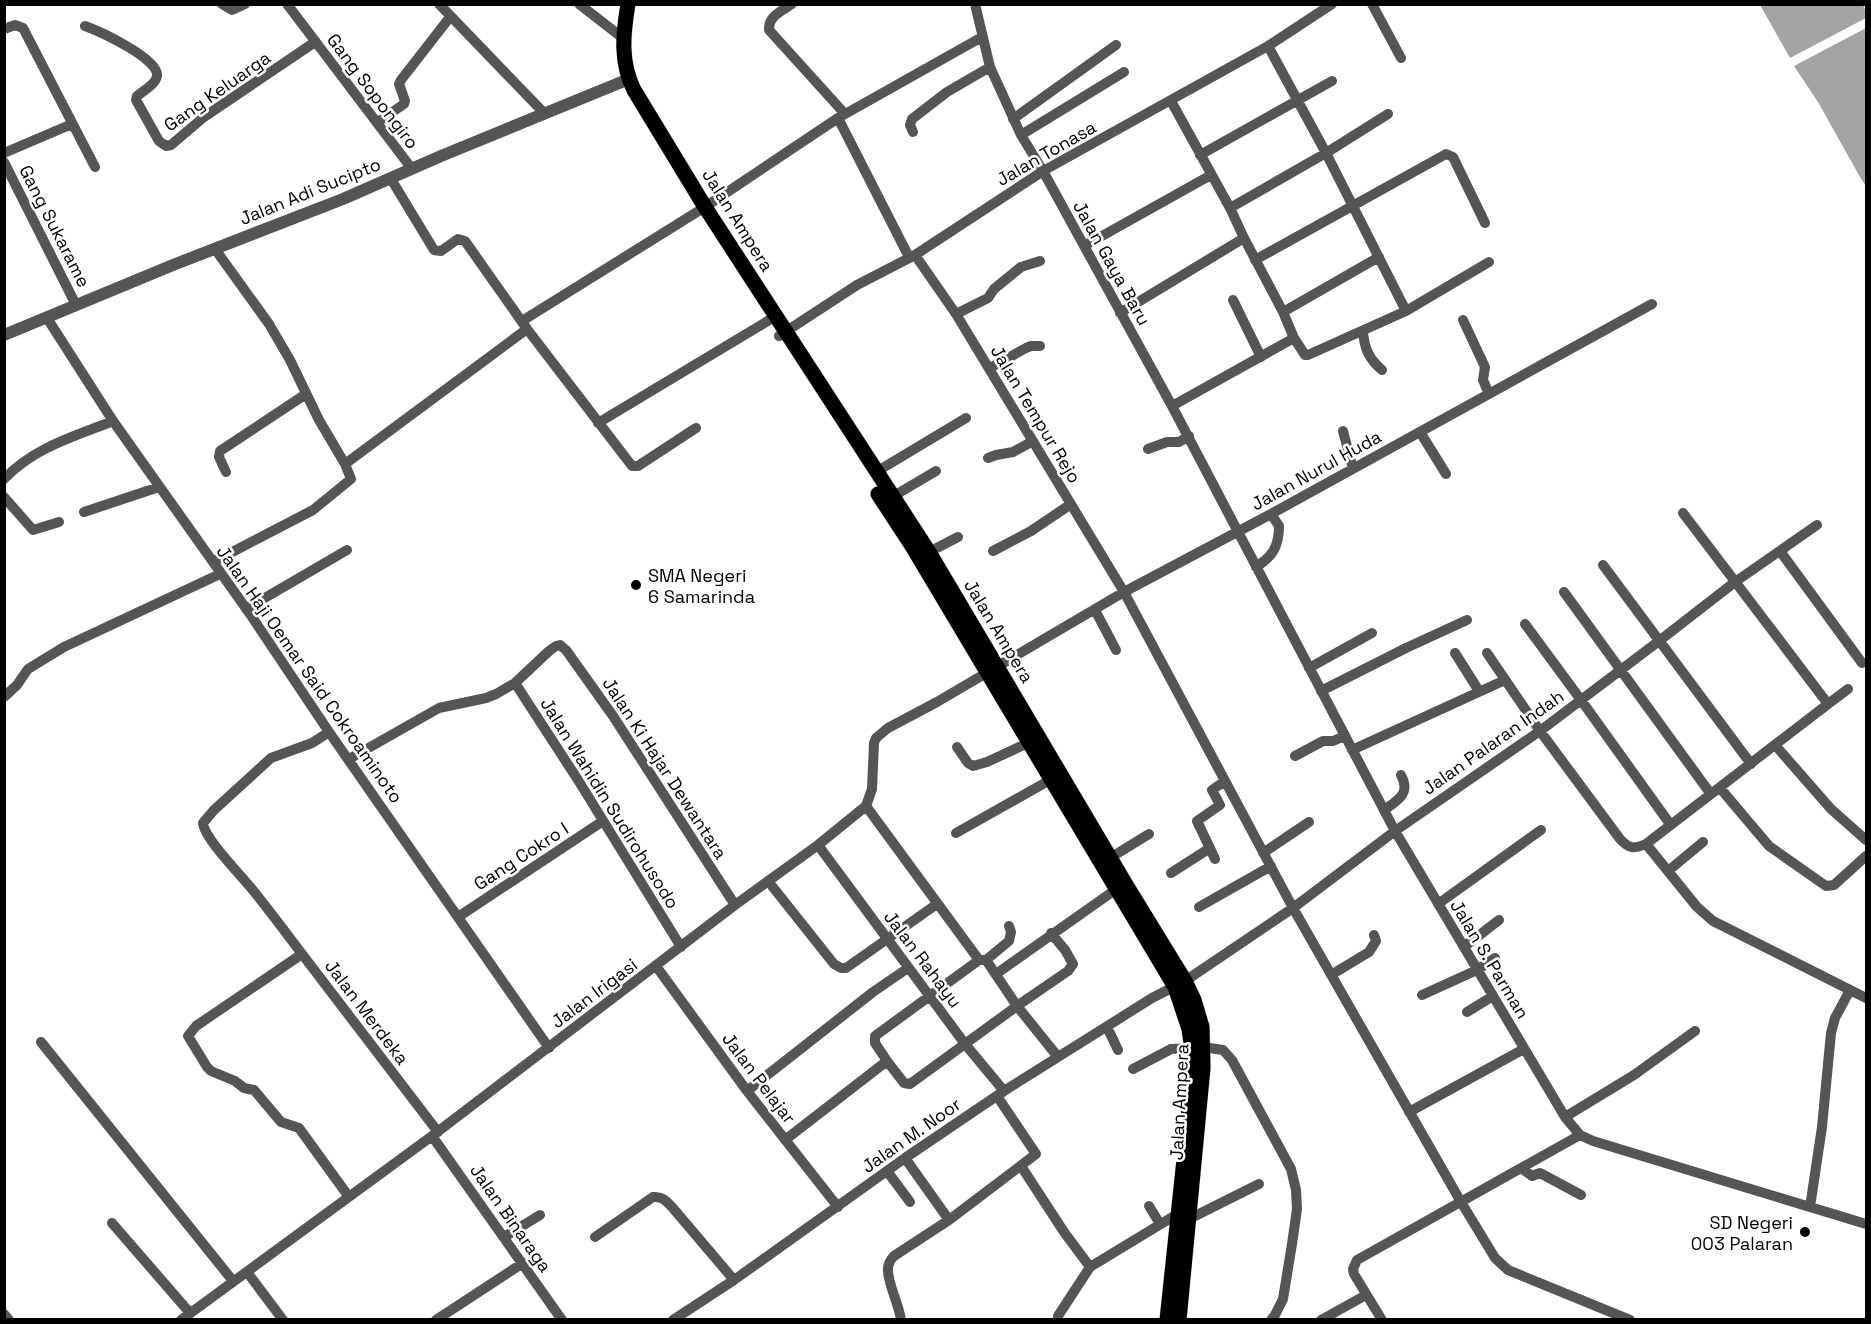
<svg xmlns="http://www.w3.org/2000/svg" width="1871" height="1324" font-family="'Space Grotesk',sans-serif">
<style>
.water{fill:#a3a3a3}
.lines{fill:none;stroke-linecap:round;stroke-linejoin:round}
.primary-casing{stroke:#dbdbdb;stroke-width:16}
.minor{stroke:#555;stroke-width:10}
.tertiary{stroke:#555;stroke-width:12}
.primary{stroke:#000;stroke-width:15}
.poi-dot{fill:#000;stroke:#fff;stroke-width:2}
.labels{text-anchor:middle;dominant-baseline:central;stroke-width:5;stroke-linejoin:round;paint-order:stroke}
.street-label{font-size:18px;fill:#000;stroke:#fff}
.poi-label{font-size:18px;fill:#000;stroke:#fff;text-anchor:start}
</style>
<rect width="100%" height="100%" fill="#fff"/>
<path class="water" d="M 1760,5 L 1863,5 L 1866,12 L 1866,18 L 1790,58 Z
M 1866,28 L 1866,186 L 1860,177 L 1818,102 L 1794,66 Z"/>
<g class="lines">
<g class="primary-casing">
<path id="primary" d="M 628,4 C 623,34 620,62 634,90 L 705,207 L 929,552 L 1125,883 L 1185,981 L 1194,1000 L 1202,1027 L 1203,1068 L 1179,1320
M 878,494 L 912,546 L 1175,987 L 1189,1029 L 1191,1043 L 1191,1062 L 1188,1122 L 1167,1320"/>
</g>
<path class="minor" d="M 222,4 L 232,10 L 245,4
M 287,4 L 412,169
M 439,4 L 545,114
M 579,4 L 624,39
M 792,4 C 782,11 768,16 769,30 L 845,114
M 975,4 L 990,67 L 1021,135 L 1043,171 L 1172,406 L 1395,831 L 1565,1117 L 1580,1135 L 1593,1141 L 1866,1224
M 1372,4 L 1401,58
M 85,26 C 99,31 160,59 157,76 C 156,84 143,91 137,96 L 136,100 L 159,141 L 166,146 L 171,145 L 204,117 L 315,42
M 4,29 L 15,25 L 23,28 L 95,167
M 1268,46 L 1326,153 L 1406,311
M 1171,101 L 1230,208 L 1244,238 L 1283,312 L 1294,338 L 1305,355 L 1308,355 L 1406,311 L 1489,262
M 1013,119 L 1116,45
M 378,122 L 404,104 L 405,101 L 399,84 L 401,80 L 450,17
M 913,132 L 910,125 L 912,119 L 947,92 L 990,67
M 1021,135 L 1124,72
M 4,153 L 72,124
M 1200,155 L 1332,81
M 4,162 L 76,305
M 391,179 L 434,250 L 441,251 L 458,239 L 465,241 L 527,329 L 632,466 L 638,466 L 696,428
M 1230,208 L 1326,153 L 1388,114
M 1084,246 L 1211,175
M 915,255 L 956,314 L 1124,592 L 1293,908 L 1461,1202 L 1495,1258 L 1508,1270 L 1630,1320
M 909,257 L 838,118 L 982,37
M 1255,260 L 1446,154 L 1453,157 L 1485,223
M 1233,300 L 1261,357
M 1283,312 L 1379,257
M 1120,313 L 1244,238
M 956,314 L 988,298 L 994,289 L 1021,267 L 1040,261
M 47,318 L 113,421 L 250,614 L 329,732 L 549,1048
M 1463,320 L 1485,367 L 1483,380 L 1489,394
M 522,321 L 705,207 L 838,118
M 1363,331 C 1364,348 1369,359 1382,370
M 779,336 L 857,285 L 915,255 L 1043,171 L 1268,46 L 1332,4
M 990,368 L 1026,348 L 1031,346 L 1040,346
M 1172,406 L 1294,338
M 598,423 L 776,316
M 1343,431 L 1353,469
M 1420,432 L 1446,474
M 1148,449 L 1167,442 L 1179,442 L 1189,436
M 988,458 L 996,455 L 1013,452 L 1033,441
M 345,464 L 527,329
M 226,472 L 219,457 L 220,451 L 306,394
M 876,472 L 966,418
M 4,479 C 35,447 73,437 113,421
M 4,497 L 33,530 L 59,522
M 892,497 L 936,471
M 84,512 L 159,487
M 993,551 L 1031,531 L 1071,504
M 1780,551 L 1862,663
M 929,552 L 958,537
M 213,562 L 313,510 L 351,479 L 345,464 L 319,420 L 290,360 L 269,324 L 215,249
M 1603,565 L 1751,764
M 1256,567 C 1272,557 1279,547 1279,526 L 1271,514
M 1564,592 L 1710,793
M 246,609 L 347,550
M 1095,610 L 1116,650
M 1525,624 L 1581,700 L 1670,824
M 1455,653 L 1479,691
M 1487,653 L 1540,731 L 1620,839 C 1629,849 1634,849 1646,844 L 1828,704 L 1683,513
M 1309,668 L 1372,633
M 515,683 L 578,780 L 681,947
M 1321,691 L 1406,648 L 1467,620
M 4,697 L 17,685 L 28,669 L 64,647 L 220,574
M 1828,704 L 1848,689
M 1775,745 L 1831,809 L 1866,840
M 957,747 L 968,763 L 973,766 L 987,762 L 1028,743
M 1352,750 L 1505,680
M 1295,756 L 1323,741 L 1333,741 L 1345,736
M 349,759 L 439,708 L 486,698 L 496,694 L 515,683 L 549,651 L 556,646 L 560,645 L 566,650 L 613,716 L 735,905
M 1720,788 L 1769,846 L 1826,886 L 1834,885 L 1866,856
M 866,806 L 979,960
M 1384,810 C 1398,800 1411,794 1401,775
M 956,833 L 1050,780
M 1646,844 L 1697,907 L 1713,921 L 1866,998
M 818,845 L 965,1044 L 1004,1091
M 1263,853 L 1309,822
M 1110,858 L 1149,834
M 1215,859 L 1197,821 L 1220,805 L 1212,790 L 1225,781
M 1668,871 L 1703,842
M 1171,873 L 1210,848
M 768,881 L 834,964 L 841,968 L 846,968 L 937,904
M 1438,904 L 1541,830
M 1199,907 L 1271,866
M 458,917 L 603,821
M 1464,947 L 1499,920
M 302,954 C 287,934 272,914 256,894 C 245,879 204,839 203,823 L 214,810 L 271,758 L 312,743 L 329,732
M 986,960 L 1017,1006 L 1058,1057
M 656,966 L 747,1091 L 838,1207
M 996,974 L 1115,890
M 1331,975 L 1369,952 L 1376,941 L 1374,935
M 1422,995 L 1477,970 L 1495,958
M 1467,1012 L 1493,996
M 1107,1027 L 1118,1050
M 41,1042 L 233,1281
M 1203,1047 L 1223,1050 L 1232,1060 L 1291,1169 L 1296,1190 L 1297,1209 L 1292,1244 L 1283,1299 L 1275,1315 L 1271,1320
M 887,1061 L 904,1083 L 910,1084 L 1017,1006 L 1068,971 L 1073,964 L 1065,950 L 1051,933
M 1133,1069 L 1171,1049 L 1191,1048
M 747,1091 L 873,992 L 908,968
M 1409,1112 L 1524,1049
M 1565,1117 L 1634,1075 L 1695,1031
M 432,1136 L 562,1320
M 785,1140 L 887,1061 L 875,1043 L 875,1036 L 979,960 L 986,960 L 1009,941 L 1011,932 L 1009,926
M 905,1158 L 949,1220
M 1021,1166 L 1064,1232 L 1090,1267
M 1521,1168 L 1532,1176 L 1540,1173 L 1581,1195
M 887,1171 L 910,1202
M 349,1197 L 299,1128 L 281,1122 L 254,1090 L 244,1088 L 235,1081 L 211,1071 L 207,1067 L 188,1036 L 196,1026 L 302,954 L 438,1132
M 1149,1206 L 1160,1224
M 1810,1207 L 1822,1127 L 1831,1033 L 1835,1018 L 1850,990
M 1189,1219 L 1259,1184
M 112,1223 L 190,1313
M 504,1237 L 540,1215
M 595,1237 L 653,1197 C 662,1196 666,1201 672,1207 L 734,1280
M 247,1272 L 283,1320
M 4,1314 L 9,1320
M 1058,1316 L 1090,1267 L 1179,1213
M 181,1320 L 432,1136 L 735,905 L 818,845 L 866,806 L 872,789 L 874,743 L 876,738 L 888,728 L 937,702 L 1124,592 L 1271,514 L 1652,304
M 436,1320 L 523,1263
M 673,1320 L 734,1280 L 905,1158 L 1004,1091 L 1152,998 L 1185,981 L 1293,908 L 1395,831 L 1540,731 L 1659,641 L 1735,582 L 1817,525
M 901,1320 C 899,1304 887,1282 888,1269 C 888,1263 890,1260 894,1256 L 949,1220 L 1036,1154 L 997,1096
M 1321,1320 L 1366,1295
M 1382,1320 L 1354,1274 L 1353,1269 L 1357,1260 L 1580,1135"/>
<path class="tertiary" d="M 4,335 L 173,265 L 343,199 L 441,156 L 629,79"/>
<use href="#primary" class="primary"/>
</g>
<g class="poi-dot">
<circle cx="636" cy="585" r="6"/>
<circle cx="1805" cy="1232" r="6"/>
</g>
<g class="labels">
<g class="street-label">
<text transform="translate(217 91) rotate(-35)">Gang Keluarga</text>
<text transform="translate(373 91) rotate(53)">Gang Sopongiro</text>
<text transform="translate(1046 153) rotate(-30)">Jalan Tonasa</text>
<text transform="translate(310 191) rotate(-22)">Jalan Adi Sucipto</text>
<text transform="translate(738 220) rotate(58)">Jalan Ampera</text>
<text transform="translate(55 226) rotate(63)">Gang Sukarame</text>
<text transform="translate(1112 263) rotate(61)">Jalan Gaya Baru</text>
<text transform="translate(1036 414) rotate(59)">Jalan Tempur Rejo</text>
<text transform="translate(1316 470) rotate(-29)">Jalan Nurul Huda</text>
<text transform="translate(999 631) rotate(59)">Jalan Ampera</text>
<text transform="translate(310 674) rotate(55)">Jalan Haji Oemar Said Cokroaminoto</text>
<text transform="translate(1493 742) rotate(-35)">Jalan Palaran Indah</text>
<text transform="translate(665 768) rotate(57)">Jalan Ki Hajar Dewantara</text>
<text transform="translate(610 803) rotate(58)">Jalan Wahidin Sudirohusodo</text>
<text transform="translate(521 856) rotate(-33)">Gang Cokro I</text>
<text transform="translate(923 959) rotate(53)">Jalan Rahayu</text>
<text transform="translate(1490 959) rotate(59)">Jalan S. Parman</text>
<text transform="translate(594 993) rotate(-37)">Jalan Irigasi</text>
<text transform="translate(367 1012) rotate(53)">Jalan Merdeka</text>
<text transform="translate(759 1078) rotate(53)">Jalan Pelajar</text>
<text transform="translate(1179 1102) rotate(-87)">Jalan Ampera</text>
<text transform="translate(911 1135) rotate(-35)">Jalan M. Noor</text>
<text transform="translate(511 1218) rotate(55)">Jalan Binaraga</text>
</g>
<g class="poi-label">
<text x="648" y="575">SMA Negeri<tspan x="648" dy="21">6 Samarinda</tspan></text>
<text x="1793" y="1222" text-anchor="end">SD Negeri<tspan x="1793" dy="21">003 Palaran</tspan></text>
</g>
</g>
<rect width="1871" height="1324" fill="none" stroke="#000000" stroke-width="12"/>
</svg>
